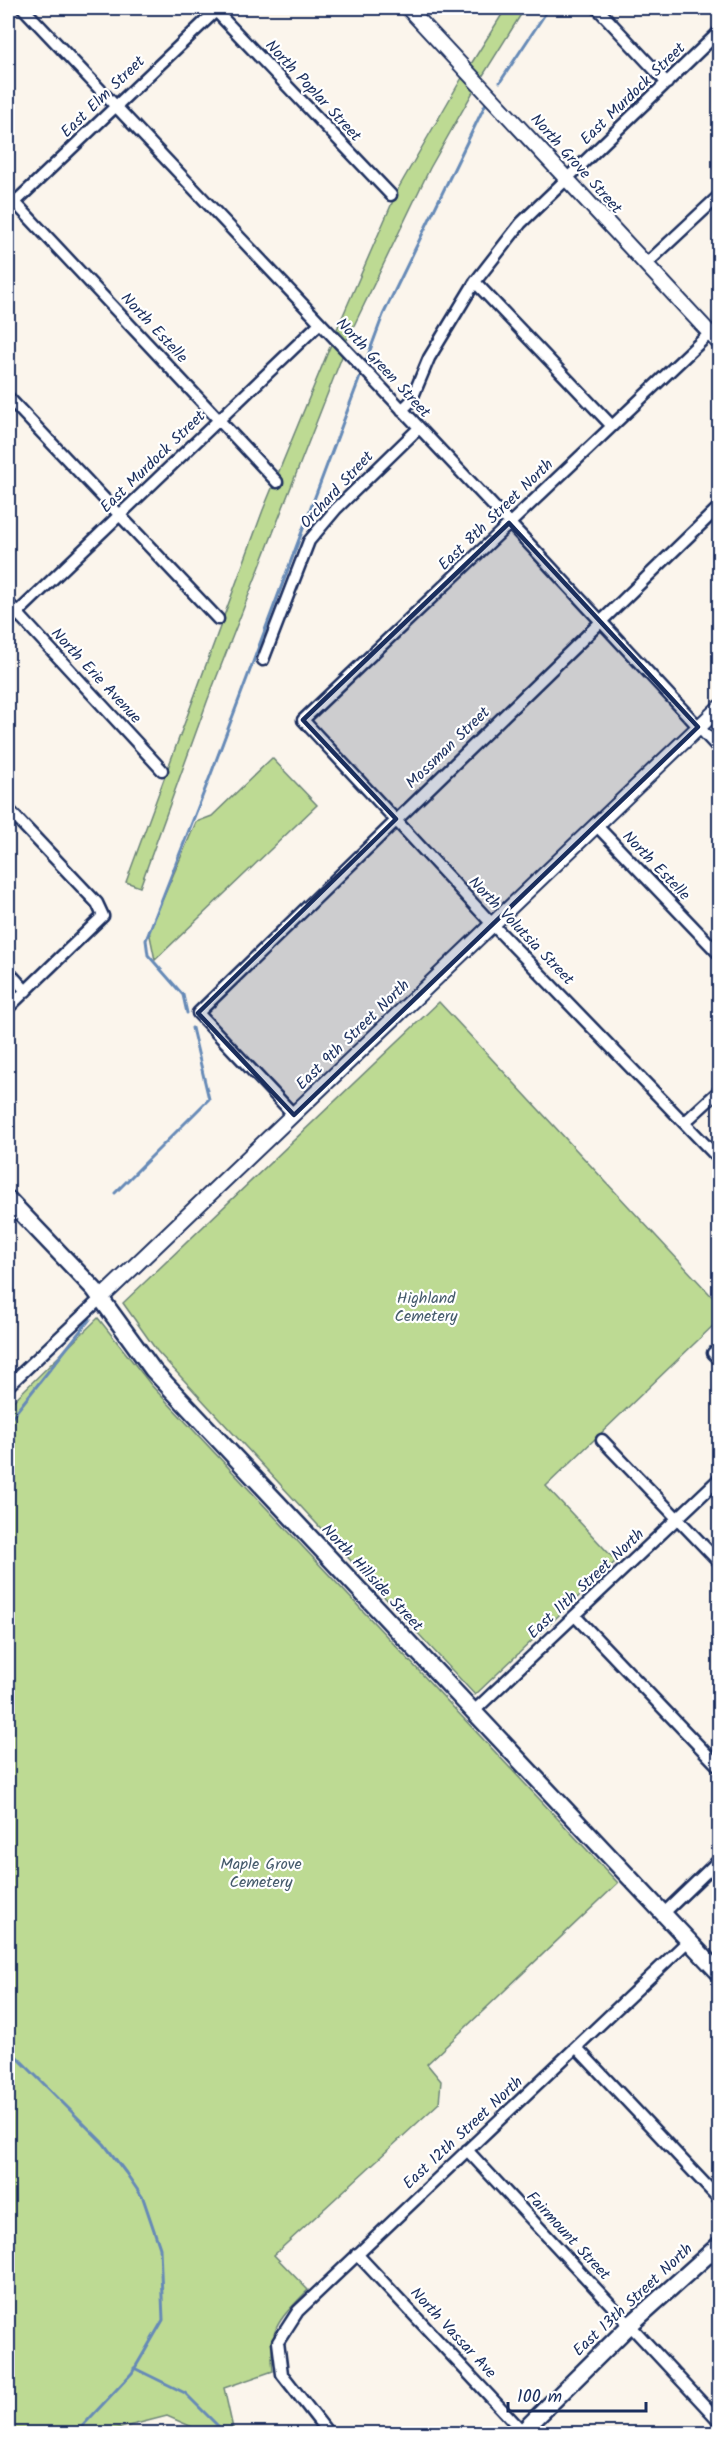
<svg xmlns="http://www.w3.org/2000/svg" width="727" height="2441" font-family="Kalam,sans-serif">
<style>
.green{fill:#bdda93;stroke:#6c8478;stroke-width:1.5}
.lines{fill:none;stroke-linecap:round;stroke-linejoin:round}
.stream{stroke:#668ab7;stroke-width:3}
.minor-casing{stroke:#1b2f5e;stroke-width:15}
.tertiary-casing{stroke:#1b2f5e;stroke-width:18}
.secondary-casing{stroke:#1b2f5e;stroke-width:20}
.minor{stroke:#fff;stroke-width:10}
.tertiary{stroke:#fff;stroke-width:14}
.secondary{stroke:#fff;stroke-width:15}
.marked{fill:#1b2f5e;fill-opacity:0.2;stroke:#1b2f5e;stroke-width:4.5;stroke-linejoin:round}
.labels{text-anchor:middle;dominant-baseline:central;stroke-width:4.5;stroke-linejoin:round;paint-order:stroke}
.street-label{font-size:16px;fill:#1b2f5e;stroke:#fff}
.park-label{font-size:16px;fill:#445a6b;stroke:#fff}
</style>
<rect width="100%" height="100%" fill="#fbf5ec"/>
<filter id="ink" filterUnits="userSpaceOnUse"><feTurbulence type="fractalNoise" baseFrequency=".0167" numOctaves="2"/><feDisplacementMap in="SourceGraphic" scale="12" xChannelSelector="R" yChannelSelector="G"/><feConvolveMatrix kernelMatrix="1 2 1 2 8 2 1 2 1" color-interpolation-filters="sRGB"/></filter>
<g filter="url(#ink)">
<path class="green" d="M 506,8 L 525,8 L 482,77 L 471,64 Z
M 463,76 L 474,90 L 430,168 L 347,340 L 337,329 L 399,187 Z
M 332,342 L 343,354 L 208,699 L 140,887 L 126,882 L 263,510 Z
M 272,758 L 317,805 L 155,960 L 149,931 L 196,822 L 212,816 Z
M 439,1002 L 719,1304 L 719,1320 L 546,1486 L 616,1561 L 475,1695 L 157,1351 L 123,1303 Z
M 98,1318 L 152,1386 L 618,1883 L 427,2064 L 441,2081 L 439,2103 L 274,2255 L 308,2290 C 279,2320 268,2327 273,2371 L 224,2388 L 234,2433 L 206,2433 L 167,2416 L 101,2433 L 8,2433 L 8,1406 Z"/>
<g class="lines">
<path class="stream" d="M 500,82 L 549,8
M 366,361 L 383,315 L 486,103
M 187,1013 L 183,995 L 148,955 L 146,940 L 211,774 L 360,377
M 115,1193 L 209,1099 L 192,1028
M 8,1422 L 90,1319
M 8,2048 L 104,2144 L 126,2173 L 143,2198 L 160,2248 L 163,2320 L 132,2373 L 75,2434
M 134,2368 L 185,2393 L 226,2434"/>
<g class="minor-casing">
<path id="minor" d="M 23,8 L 532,547 L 720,750
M 213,8 L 391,195
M 597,8 L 667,83
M 8,195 L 277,482
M 8,209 L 219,8
M 645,265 L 720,195
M 475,282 L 612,426
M 710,333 L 303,720 L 492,924 L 720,1160
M 8,397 L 218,619
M 402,410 L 411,401 L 429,358 L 475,282 L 521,223 L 720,31
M 8,603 L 162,770
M 8,622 L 320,323
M 263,660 L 309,541 L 336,509 L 419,428
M 8,809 L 97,903 L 103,916 L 8,1008
M 596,825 L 720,955
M 8,971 L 26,991
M 294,1115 L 198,1013 L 720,506
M 684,1123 L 720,1090
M 713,1353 L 720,1360
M 8,1386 L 101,1298
M 602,1440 L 720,1563
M 575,1616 L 720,1768
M 473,1712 L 720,1478
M 663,1914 L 720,1859
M 577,2048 L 720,2200
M 467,2150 L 720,2422
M 357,2254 L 525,2434
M 329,2434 L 282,2374 L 278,2342 L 298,2311 L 688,1941"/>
</g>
<g class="tertiary-casing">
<path id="tertiary" d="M 408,8 L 720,344
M 101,1298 L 720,707"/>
</g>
<g class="secondary-casing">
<path id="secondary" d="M 8,1199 L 94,1289 L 153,1370 L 720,1974
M 520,2434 L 631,2324 L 720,2244"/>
</g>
<use href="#minor" class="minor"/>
<use href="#tertiary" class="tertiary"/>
<use href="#secondary" class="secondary"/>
</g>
</g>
<path class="marked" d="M 509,523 L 698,727 L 294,1115 L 198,1013 L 396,819 L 303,720 Z"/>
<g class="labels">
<g class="street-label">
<text transform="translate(313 91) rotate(47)">North Poplar Street</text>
<text transform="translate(633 94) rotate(-44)">East Murdock Street</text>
<text transform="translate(103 97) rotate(-44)">East Elm Street</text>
<text transform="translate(576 164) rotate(48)">North Grove Street</text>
<text transform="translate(154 328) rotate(47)">North Estelle</text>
<text transform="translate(383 368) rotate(47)">North Green Street</text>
<text transform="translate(153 462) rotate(-44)">East Murdock Street</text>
<text transform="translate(337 490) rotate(-47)">Orchard Street</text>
<text transform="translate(496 515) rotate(-44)">East 8th Street North</text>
<text transform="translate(96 676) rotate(47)">North Erie Avenue</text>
<text transform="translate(448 748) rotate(-44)">Mossman Street</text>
<text transform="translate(656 866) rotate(46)">North Estelle</text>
<text transform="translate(521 931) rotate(46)">North Volutsia Street</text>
<text transform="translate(353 1035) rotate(-44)">East 9th Street North</text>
<text transform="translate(372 1578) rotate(47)">North Hillside Street</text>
<text transform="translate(586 1584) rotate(-43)">East 11th Street North</text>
<text transform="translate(463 2133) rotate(-43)">East 12th Street North</text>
<text transform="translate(568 2236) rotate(47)">Fairmount Street</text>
<text transform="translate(633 2300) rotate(-43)">East 13th Street North</text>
<text transform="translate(453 2333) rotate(47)">North Vassar Ave</text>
</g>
<g class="park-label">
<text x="426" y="1298">Highland<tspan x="426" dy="18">Cemetery</tspan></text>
<text x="261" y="1864">Maple Grove<tspan x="261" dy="18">Cemetery</tspan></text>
</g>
</g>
<rect width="727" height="2441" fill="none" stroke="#fff" stroke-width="30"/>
<rect x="15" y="15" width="697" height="2411" fill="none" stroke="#1b2f5e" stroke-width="2" filter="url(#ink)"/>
<path d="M508 2402v9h138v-9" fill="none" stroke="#1b2f5e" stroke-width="3"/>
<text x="517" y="2402" font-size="18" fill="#1b2f5e" stroke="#ffffff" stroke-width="4.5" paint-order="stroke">100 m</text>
</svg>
